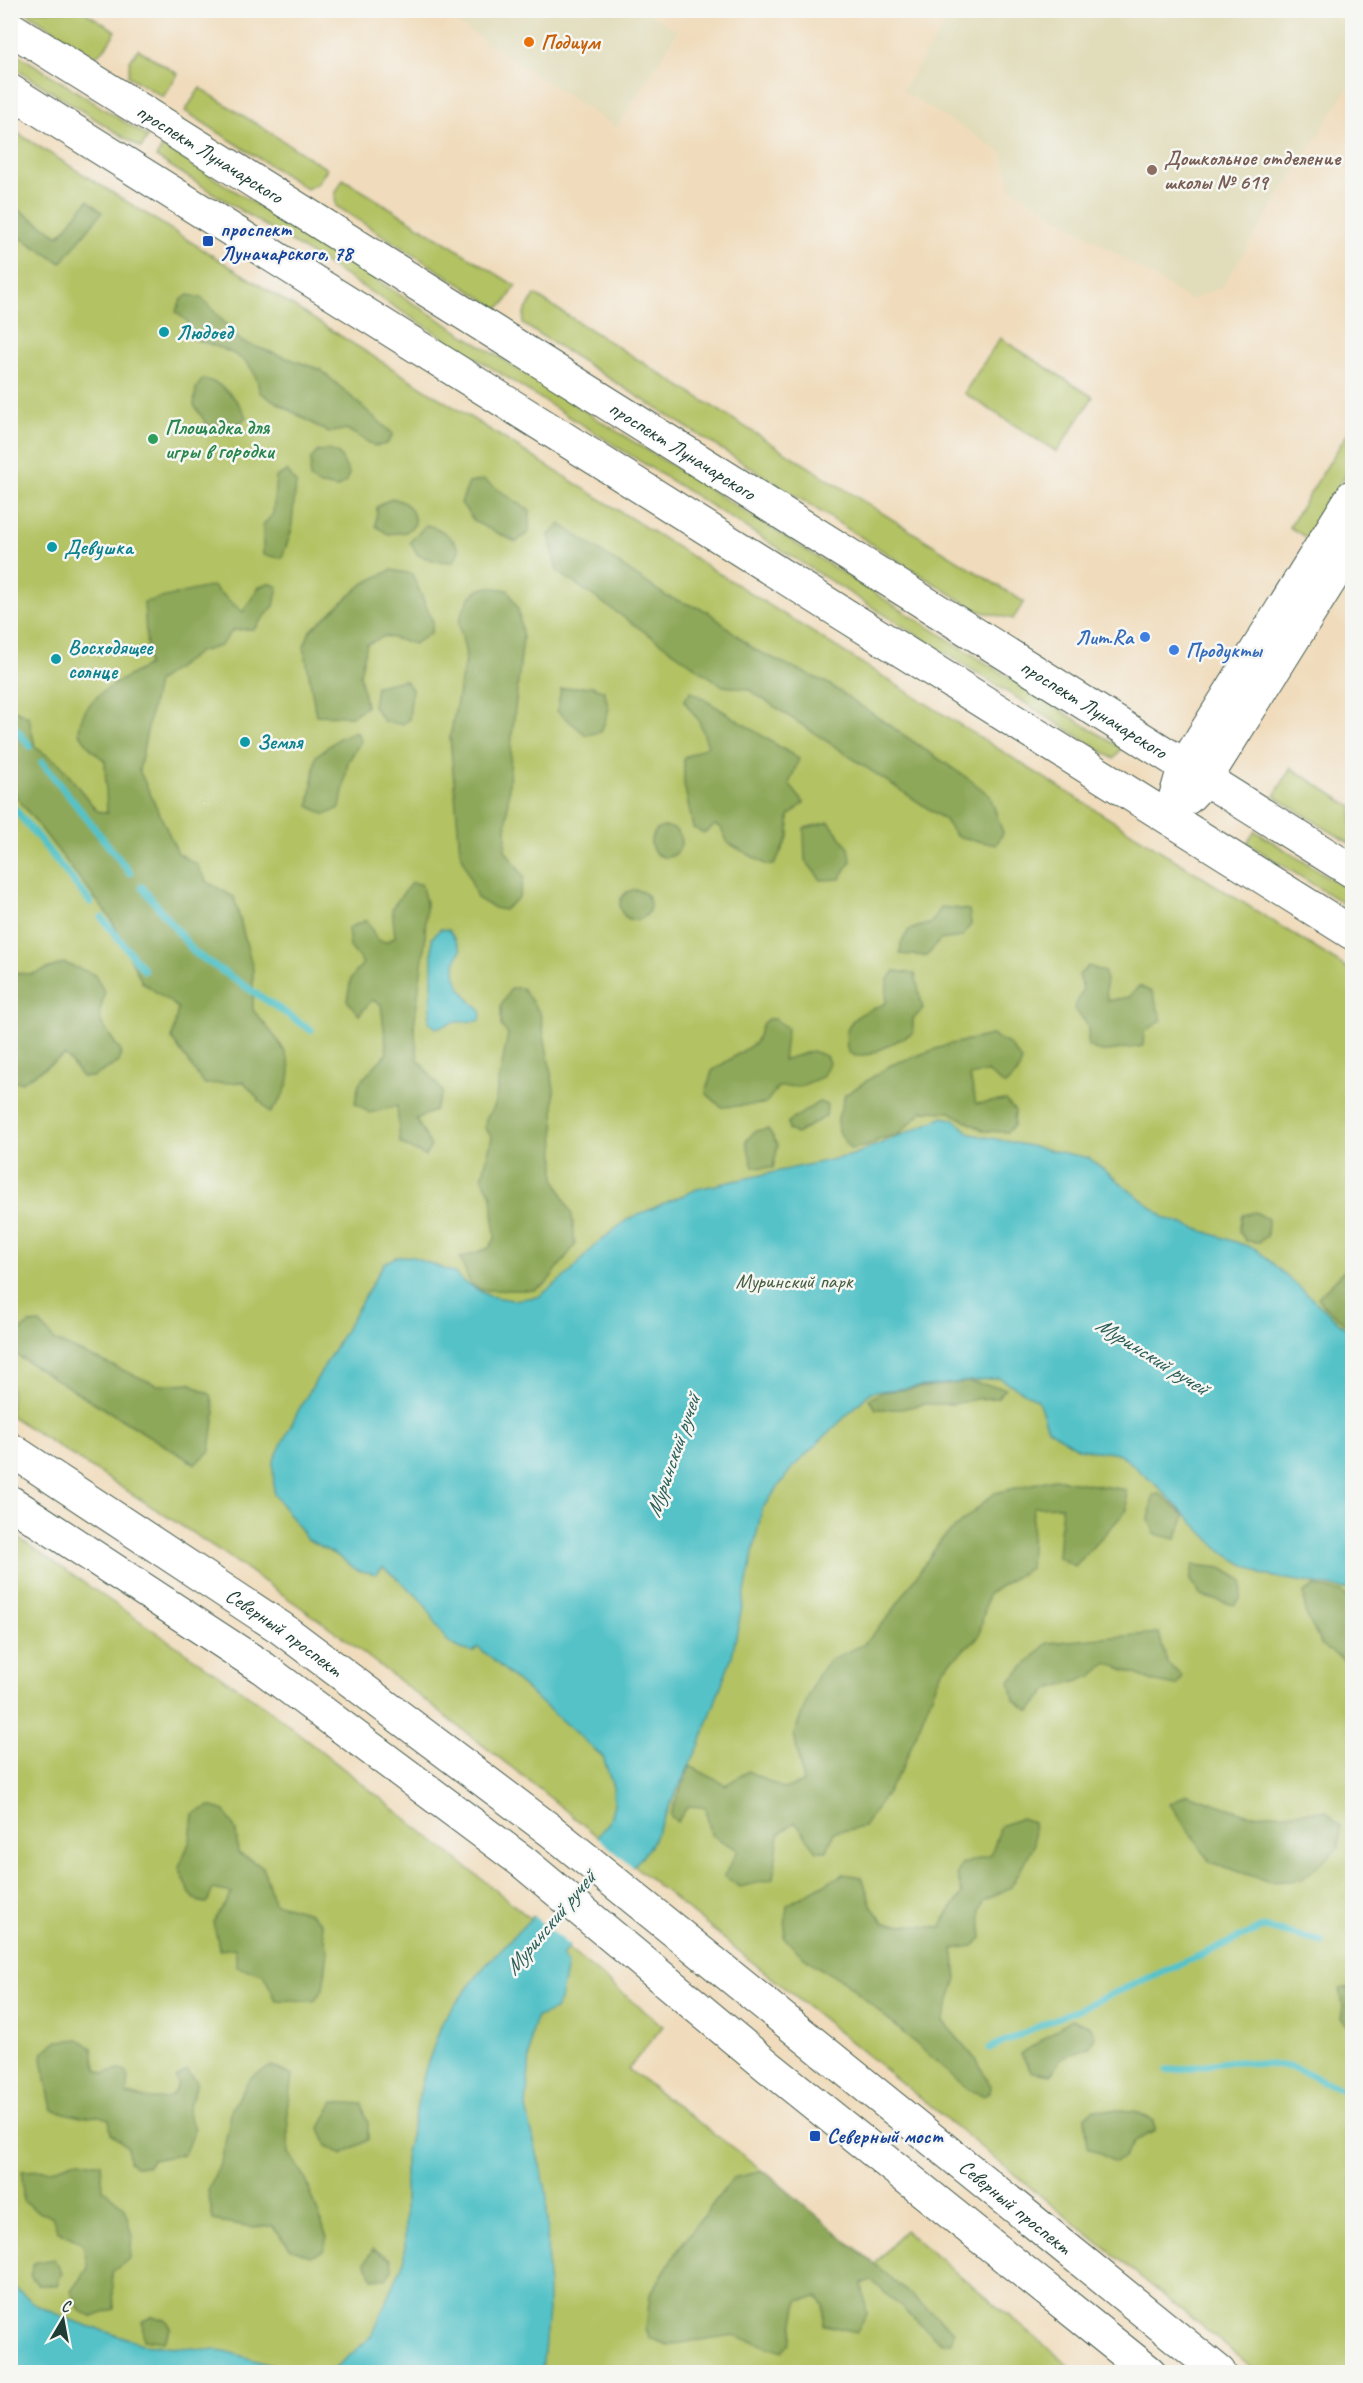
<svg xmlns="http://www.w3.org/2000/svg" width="1363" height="2383" font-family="Caveat,sans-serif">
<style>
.built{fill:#e1dcba}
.green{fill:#b3c264;stroke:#69804c;stroke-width:1.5}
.forest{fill:#8ea85a;stroke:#567247;stroke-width:1.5}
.water{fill:#54c2c8;stroke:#3a807e;stroke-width:1.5}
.pier{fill:#f0dcbc}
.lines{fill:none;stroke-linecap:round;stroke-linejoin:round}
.stream{stroke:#54c2c8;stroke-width:7}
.minor-casing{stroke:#3e5548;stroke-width:34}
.major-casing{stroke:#3e5548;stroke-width:35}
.minor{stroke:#fff;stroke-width:32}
.major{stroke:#fff;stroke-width:33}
.food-dot{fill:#e8710a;stroke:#f6f6f2;stroke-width:2}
.education-dot{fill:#8d6e63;stroke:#f6f6f2;stroke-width:2}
.transit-dot{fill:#1a4fb4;stroke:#f6f6f2;stroke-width:2}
.culture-dot{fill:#0f9aa8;stroke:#f6f6f2;stroke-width:2}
.leisure-dot{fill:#2e9e5b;stroke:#f6f6f2;stroke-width:2}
.shop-dot{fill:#3f7fe0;stroke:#f6f6f2;stroke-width:2}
.labels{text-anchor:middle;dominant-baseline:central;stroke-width:5;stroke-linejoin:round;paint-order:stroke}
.food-label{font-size:21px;font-weight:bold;fill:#c56008;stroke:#f6f6f2;text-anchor:start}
.street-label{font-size:21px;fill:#1f3d34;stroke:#f6f6f2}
.education-label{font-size:21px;font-weight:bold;fill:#785e54;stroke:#f6f6f2;text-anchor:start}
.transit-label{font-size:21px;font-weight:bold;fill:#164399;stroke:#f6f6f2;text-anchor:start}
.culture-label{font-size:21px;font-weight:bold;fill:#0d838f;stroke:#f6f6f2;text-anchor:start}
.leisure-label{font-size:21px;font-weight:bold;fill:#27864d;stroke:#f6f6f2;text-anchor:start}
.shop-label{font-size:21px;font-weight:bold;fill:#366cbe;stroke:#f6f6f2;text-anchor:end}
.park-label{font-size:21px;fill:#445e40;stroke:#f6f6f2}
.water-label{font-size:22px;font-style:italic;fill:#2c5e59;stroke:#f6f6f2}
</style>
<rect width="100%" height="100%" fill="#f6f6f2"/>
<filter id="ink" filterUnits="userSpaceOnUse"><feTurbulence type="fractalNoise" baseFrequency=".0167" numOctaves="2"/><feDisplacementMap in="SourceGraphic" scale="12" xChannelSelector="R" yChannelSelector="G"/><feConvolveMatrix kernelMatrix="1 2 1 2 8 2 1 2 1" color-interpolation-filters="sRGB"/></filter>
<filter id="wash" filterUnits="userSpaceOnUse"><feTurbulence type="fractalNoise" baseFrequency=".008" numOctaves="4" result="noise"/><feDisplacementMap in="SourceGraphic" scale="24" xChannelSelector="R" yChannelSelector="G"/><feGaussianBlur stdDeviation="1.35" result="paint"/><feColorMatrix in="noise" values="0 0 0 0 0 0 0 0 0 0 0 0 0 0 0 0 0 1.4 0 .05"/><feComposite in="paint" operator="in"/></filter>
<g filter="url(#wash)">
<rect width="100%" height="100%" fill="#f0dcbc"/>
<path class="built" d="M 1323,10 L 1352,28 L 1352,82 L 1222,287 L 1190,300 L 1011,188 L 1002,152 L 902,91 L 953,11 Z
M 439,11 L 645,11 L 678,31 L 617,128 Z"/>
<path class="green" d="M 24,11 L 83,11 L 116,31 L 104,50 L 95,56 Z
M 138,49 L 178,74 L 163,97 L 128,76 L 130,61 Z
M 11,50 L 148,137 L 141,148 L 11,66 Z
M 200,88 L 327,169 L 318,183 L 307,189 L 185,111 Z
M 11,129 L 1352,971 L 1352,2372 L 1258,2372 L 528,1780 L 336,1632 L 222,1552 L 11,1416 Z
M 163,146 L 1121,748 L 1114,759 L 156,157 Z
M 343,179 L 516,286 L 505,303 L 498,308 L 336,206 L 335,194 Z
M 535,295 L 1024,602 L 1013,619 L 978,611 L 523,324 L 524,313 Z
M 1000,338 L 1093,397 L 1057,452 L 964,393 Z
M 1352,426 L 1352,465 L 1307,538 L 1289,527 Z
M 1291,768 L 1352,807 L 1352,845 L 1274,796 Z
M 1255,831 L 1352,892 L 1352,909 L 1247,843 Z
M 10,1532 L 271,1711 L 488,1884 L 663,2026 L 628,2069 L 753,2163 L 874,2265 L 905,2230 L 1077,2372 L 11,2372 Z"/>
<path class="forest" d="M 88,200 L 102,212 L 61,263 L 11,232 L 11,205 L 59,236 Z
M 188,295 L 202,298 L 242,342 L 321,370 L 393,434 L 387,444 L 375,446 L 346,429 L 329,433 L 259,392 C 257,353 218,348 188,337 L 188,322 L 176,312 L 181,300 Z
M 203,379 C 222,382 239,400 246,417 L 228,434 L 212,432 L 194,405 L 196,388 Z
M 329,450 L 339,454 L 349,473 L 346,482 L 337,488 L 317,484 L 310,478 L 311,459 L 318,451 Z
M 287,471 L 296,483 L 291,532 L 282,558 L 263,555 L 263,525 L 273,514 L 276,477 Z
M 484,480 L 530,511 L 529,532 L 516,542 L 475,522 L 461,503 L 469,483 Z
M 392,498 C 408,503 413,507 415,524 L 406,532 L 388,534 L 376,526 L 377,507 Z
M 560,524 L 668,597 L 707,611 L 755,650 L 827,683 L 973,782 L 990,796 L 1003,833 L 996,845 L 956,836 L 944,819 L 748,689 L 723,686 L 557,571 L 549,535 Z
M 426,525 C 439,527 455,538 459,550 L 454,562 L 436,561 L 418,555 L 410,542 Z
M 391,570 L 412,574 L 433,622 L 431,633 L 414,644 L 385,636 L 367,644 L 360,674 L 366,707 L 352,716 L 316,715 L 304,646 L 310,631 L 363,584 Z
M 269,583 L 278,587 L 274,606 L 254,629 L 233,630 L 220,646 L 199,652 L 157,682 L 139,770 L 178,853 L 196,864 L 207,882 L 234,897 L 253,969 L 253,1010 C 284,1048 309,1068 270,1113 L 244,1082 L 204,1084 L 172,1039 L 178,1008 L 142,982 L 111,919 L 11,790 L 11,708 L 29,717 L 35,747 L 60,764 L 97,811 L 107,813 L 105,761 L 92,750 L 79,733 C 80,696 120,682 148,665 L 144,602 L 212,586 L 243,612 L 259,587 Z
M 488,587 L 508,590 L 518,609 L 523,638 L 512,735 L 505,850 L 524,877 L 519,897 L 504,910 L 494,908 L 477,898 L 460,850 L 450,737 L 466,655 L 459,624 L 461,615 L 470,597 L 478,590 Z
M 404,680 L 412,689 L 409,720 L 402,724 L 384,722 L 373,706 L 376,686 Z
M 592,686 L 604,691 L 609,709 L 601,732 L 586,735 L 557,711 L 561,689 Z
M 691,691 L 799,759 L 789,784 L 804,803 L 789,816 L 789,836 L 774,865 L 767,865 L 728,843 L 721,828 L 715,825 L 704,833 L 693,828 L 684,784 L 684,758 L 708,746 L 699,721 L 684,701 Z
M 357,732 L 361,741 L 348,762 L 340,808 L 325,815 L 309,806 L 316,756 L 341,737 Z
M 829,822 L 849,848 L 851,861 L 840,879 L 821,880 L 805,860 L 804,828 Z
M651 842a15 15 0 1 1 30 0a15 15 0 1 1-30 0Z
M 411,883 L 421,884 L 426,902 L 425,942 L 414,1026 L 418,1059 L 443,1092 L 434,1111 L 416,1119 L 431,1146 L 425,1156 L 400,1143 L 397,1106 L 370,1113 L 355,1103 L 359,1083 L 387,1053 L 381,1004 L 372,1000 L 359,1015 L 347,1000 L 351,979 L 363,963 L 350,947 L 348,928 L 367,920 L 377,940 L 386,942 L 395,937 L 392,908 Z
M620 905a15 15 0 1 1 30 0a15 15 0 1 1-30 0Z
M 941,907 L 969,910 L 971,924 L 962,937 L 940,940 L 927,956 L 900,954 L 901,943 L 909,930 L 931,923 Z
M 64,963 L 94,974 L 105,992 L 99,1014 L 102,1024 L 121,1052 L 119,1062 L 93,1077 L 82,1077 L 65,1055 L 22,1082 L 11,1081 L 11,973 L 32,974 Z
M 1088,966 L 1105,972 L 1107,1001 L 1129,997 L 1139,986 L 1152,992 L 1162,1020 L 1144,1032 L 1143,1046 L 1101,1052 L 1088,1046 L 1088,1025 L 1074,1009 L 1083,989 L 1079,975 Z
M 895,971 L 915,974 L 923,1009 L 913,1019 L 913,1033 L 871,1054 L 855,1056 L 848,1052 C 840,1018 859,1015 886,1003 L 887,981 Z
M 511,988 L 522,988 L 540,1013 L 554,1089 L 555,1178 L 572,1215 L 575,1245 L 546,1284 L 534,1290 L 482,1290 L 471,1285 L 460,1258 L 489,1248 L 495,1239 L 492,1196 L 482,1178 L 492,1137 L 485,1128 L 486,1118 L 494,1107 L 508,1034 L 501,1026 L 501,1006 Z
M 768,1019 L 775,1019 L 787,1028 L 783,1060 L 812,1051 L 826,1056 L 829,1063 L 822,1077 L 801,1086 L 778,1087 L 765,1104 L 721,1107 L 706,1093 L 712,1071 L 755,1043 L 763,1023 Z
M 991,1035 L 1009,1044 L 1022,1061 L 1017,1074 L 1005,1085 L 987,1072 L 970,1076 L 976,1104 L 1005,1100 L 1015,1111 L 1014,1126 L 1007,1132 L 984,1131 L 950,1112 L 923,1111 L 898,1135 L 880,1139 L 868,1146 L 850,1149 L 838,1131 L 838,1118 L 845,1095 L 891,1065 L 947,1045 Z
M 819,1102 L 827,1105 L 826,1116 L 796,1134 L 789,1130 L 788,1122 Z
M 768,1129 L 778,1145 L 773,1168 L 753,1167 L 746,1141 L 755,1131 Z
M 1255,1212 L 1268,1219 L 1267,1236 L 1259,1242 L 1246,1241 L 1239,1231 L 1242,1215 Z
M 1352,1263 L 1352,1262 L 1352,1329 L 1325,1307 L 1318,1297 Z
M 40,1323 L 55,1341 L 157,1385 L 190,1383 L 211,1395 L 215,1412 L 210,1451 L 195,1464 L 11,1352 L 11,1328 L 20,1331 L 29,1324 Z
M 968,1382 L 1006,1388 L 997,1398 L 976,1399 L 954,1404 L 924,1404 L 901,1409 L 876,1409 L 869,1399 L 883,1392 Z
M 1054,1479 L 1126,1490 L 1127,1510 L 1075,1566 L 1058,1557 L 1062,1506 L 1033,1507 L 1030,1568 L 988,1594 L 979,1636 L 942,1670 L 902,1769 L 864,1827 L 834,1832 L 827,1851 L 817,1851 L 795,1822 L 779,1834 L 773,1879 L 740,1887 L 724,1876 L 738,1850 L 711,1835 L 705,1807 L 688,1806 L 677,1822 L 670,1815 L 690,1766 L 726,1785 L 748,1771 L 784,1789 L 803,1782 L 794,1734 L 816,1677 L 829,1660 L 863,1645 L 890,1615 L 941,1540 L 995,1493 Z
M 1160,1494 L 1185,1516 L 1176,1539 L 1155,1534 L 1149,1520 L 1153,1495 Z
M 1193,1565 L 1222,1568 L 1243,1581 L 1241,1598 L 1234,1605 L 1201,1596 L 1190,1580 Z
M 1315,1586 L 1341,1592 L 1352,1602 L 1352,1665 L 1322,1646 L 1305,1612 L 1304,1593 Z
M 1159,1633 L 1167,1663 L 1182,1676 L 1177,1686 L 1156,1682 L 1107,1663 L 1092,1676 L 1049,1689 L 1030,1711 L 1014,1700 L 1010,1681 L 1047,1643 Z
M 1187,1794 L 1250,1815 L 1326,1811 L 1340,1826 L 1339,1848 L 1301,1880 L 1270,1882 L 1210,1862 L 1170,1804 Z
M 210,1806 L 225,1811 L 236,1831 L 238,1853 L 263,1867 L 274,1903 L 310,1913 L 321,1923 L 328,1951 L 323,1989 L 314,2001 L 276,2000 L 263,1974 L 237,1967 L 235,1948 L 220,1950 L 213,1922 L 232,1893 L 213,1889 L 207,1903 C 188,1903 185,1881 179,1867 L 190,1841 L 193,1814 Z
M 1021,1818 L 1033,1822 L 1034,1845 L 1011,1887 L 984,1901 L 980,1910 L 982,1938 L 973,1946 L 953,1949 L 957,1978 L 943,2021 L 977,2061 L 991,2086 L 990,2092 L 983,2095 L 969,2090 L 843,1980 C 819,1970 800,1956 784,1937 L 787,1905 L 843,1874 L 862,1877 L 872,1907 L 884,1923 L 942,1928 L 944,1919 L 962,1894 L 957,1874 L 962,1864 L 991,1855 L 1001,1826 Z
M 1351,1987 L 1352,1988 L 1352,2032 L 1341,2019 L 1343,2007 L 1340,1989 Z
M 1072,2019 L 1091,2027 L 1095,2036 L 1090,2046 L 1061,2058 L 1051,2075 L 1032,2072 L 1021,2054 Z
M 79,2039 L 92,2048 L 97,2069 L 104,2073 L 119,2069 L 126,2071 L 129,2078 L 127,2093 C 134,2097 162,2102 169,2097 C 173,2095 176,2088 178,2085 L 176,2078 L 187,2070 L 197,2082 C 193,2106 180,2104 195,2128 L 184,2154 L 152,2160 L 148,2166 L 135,2166 L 129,2161 L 128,2147 L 111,2133 L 109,2119 L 96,2115 L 81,2117 L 52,2110 L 42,2059 L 43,2052 L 58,2041 Z
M 272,2066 L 292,2076 L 287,2108 L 289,2153 L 306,2180 L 327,2237 L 323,2251 L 310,2256 L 290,2248 L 273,2226 L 252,2227 L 213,2220 L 208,2191 L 222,2159 L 232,2108 L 251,2077 Z
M 334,2102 L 362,2104 L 368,2123 L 368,2140 L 342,2154 L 327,2146 L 320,2128 Z
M 1094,2109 L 1135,2111 L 1154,2121 L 1155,2131 L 1134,2141 L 1124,2158 L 1114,2162 L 1088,2147 L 1085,2117 Z
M 79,2160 L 101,2164 L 103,2189 L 125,2208 L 132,2237 L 130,2258 L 112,2272 L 114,2309 L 93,2317 L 80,2311 L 71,2291 L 88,2268 L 83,2244 L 57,2230 L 52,2216 L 41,2213 L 23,2201 L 22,2171 L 51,2170 Z
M 764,2171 L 954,2331 L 951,2342 L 941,2343 L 872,2281 L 862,2284 L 867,2314 L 857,2332 L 824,2325 L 824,2305 L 817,2297 L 798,2301 L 790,2344 L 783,2352 L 733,2335 L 668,2345 L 649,2338 L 646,2328 L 650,2295 L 678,2249 L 733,2178 Z
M 373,2249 L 391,2259 L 392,2269 L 386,2279 L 373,2278 L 365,2262 Z
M 54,2259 L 62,2273 L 57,2285 L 38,2285 L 30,2275 L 34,2263 Z
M 152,2316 L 166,2320 L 171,2327 L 164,2342 L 144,2339 L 142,2322 Z"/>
<path class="water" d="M 440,929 L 449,930 L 461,950 C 445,973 463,995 481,1011 L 480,1021 L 454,1022 L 436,1028 L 429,1022 L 432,987 L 432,938 Z
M 944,1117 L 955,1120 L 971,1134 L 1089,1158 L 1165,1218 L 1256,1249 L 1352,1334 L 1352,1590 L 1263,1575 L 1222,1552 L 1156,1485 L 1120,1454 L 1079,1449 L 1048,1429 L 1038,1400 L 999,1378 L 871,1392 L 792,1468 L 762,1509 L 732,1656 L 699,1746 L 650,1846 L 562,1955 L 567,1965 L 560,2000 L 555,2010 L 537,2017 L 532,2029 L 526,2108 L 547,2194 L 548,2310 L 542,2372 L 11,2372 L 10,2284 L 38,2306 L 74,2321 L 142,2344 L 225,2351 L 287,2370 L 333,2370 L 372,2336 L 405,2258 L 405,2157 L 425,2071 L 443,2020 L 484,1967 L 532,1917 L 609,1822 L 614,1804 L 613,1787 L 603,1757 L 478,1647 L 473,1652 C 436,1647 440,1619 419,1598 C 408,1587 395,1577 383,1567 L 376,1574 L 357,1570 L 339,1557 L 307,1539 L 274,1494 L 273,1462 L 298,1411 L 384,1263 L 396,1257 L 411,1256 L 454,1273 L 465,1283 L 489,1296 L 512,1300 L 538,1297 L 571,1272 L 595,1245 L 628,1219 L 697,1189 L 853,1155 Z"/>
<path class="pier" d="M 595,1835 L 635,1869 L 572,1948 L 531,1914 Z"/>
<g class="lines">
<path class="stream" d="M 10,722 L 30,746
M 42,762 L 130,873
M 10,803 L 90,902
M 142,887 L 195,953 L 311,1030
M 102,918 L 144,970
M 990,2048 L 1264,1927 L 1322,1942
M 1167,2071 L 1233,2061 L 1292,2067 L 1352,2094"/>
</g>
</g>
<g filter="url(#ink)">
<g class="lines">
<g class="minor-casing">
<path id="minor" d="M 1188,798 L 1206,779 L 1352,546
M 1169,818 L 1184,766 L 1352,496"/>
</g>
<g class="major-casing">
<g id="major">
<path id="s1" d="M 10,28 L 1352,871"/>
<path d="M 10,91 L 1352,933"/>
<path id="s2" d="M 10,1449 L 281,1628 L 550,1830 L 1219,2372"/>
<path d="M 10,1502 L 263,1668 L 523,1862 L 769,2067 L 1149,2372"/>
</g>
</g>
<use href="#minor" class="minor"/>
<use href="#major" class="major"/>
</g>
</g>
<circle class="food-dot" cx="529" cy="42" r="6"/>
<circle class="education-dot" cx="1152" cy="170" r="6"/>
<g class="transit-dot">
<rect x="202" y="235" width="12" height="12" rx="3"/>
<rect x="809" y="2130" width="12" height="12" rx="3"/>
</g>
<g class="culture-dot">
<circle cx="164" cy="332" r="6"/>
<circle cx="52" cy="547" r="6"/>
<circle cx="56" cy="659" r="6"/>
<circle cx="245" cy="742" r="6"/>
</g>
<circle class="leisure-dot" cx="153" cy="439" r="6"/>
<g class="shop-dot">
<circle cx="1145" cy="637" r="6"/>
<circle cx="1174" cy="650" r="6"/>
</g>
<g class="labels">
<g class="food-label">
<text x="541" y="42">Подиум</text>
</g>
<g class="street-label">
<text stroke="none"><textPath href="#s1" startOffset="236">проспект Луначарского</textPath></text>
<text stroke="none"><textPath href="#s1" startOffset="794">проспект Луначарского</textPath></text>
<text stroke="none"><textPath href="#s1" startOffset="1280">проспект Луначарского</textPath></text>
<text stroke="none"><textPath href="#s2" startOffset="330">Северный проспект</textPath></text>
<text stroke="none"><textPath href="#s2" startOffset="1260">Северный проспект</textPath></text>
</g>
<g class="education-label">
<text x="1164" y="158">Дошкольное отделение<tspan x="1164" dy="24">школы № 619</tspan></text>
</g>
<g class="transit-label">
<text x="220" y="229">проспект<tspan x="220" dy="24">Луначарского, 78</tspan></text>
<text x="827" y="2136">Северный мост</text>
</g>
<g class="culture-label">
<text x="176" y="332">Людоед</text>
<text x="64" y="547">Девушка</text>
<text x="68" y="647">Восходящее<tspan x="68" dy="24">солнце</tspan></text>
<text x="257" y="742">Земля</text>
</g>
<g class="leisure-label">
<text x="165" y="427">Площадка для<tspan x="165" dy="24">игры в городки</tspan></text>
</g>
<g class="shop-label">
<text x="1133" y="637">Лит.Rа</text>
<text x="1186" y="650" text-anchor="start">Продукты</text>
</g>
<g class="park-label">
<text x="794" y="1281">Муринский парк</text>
</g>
<g class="water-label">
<text transform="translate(1152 1356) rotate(32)">Муринский ручей</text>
<text transform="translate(673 1456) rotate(-71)">Муринский ручей</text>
<text transform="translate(550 1923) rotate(-50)">Муринский ручей</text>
</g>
</g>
<rect width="1363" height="2383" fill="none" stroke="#f6f6f2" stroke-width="36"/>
<g transform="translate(63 2320) rotate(10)" stroke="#f6f6f2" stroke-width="4.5" paint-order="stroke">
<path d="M0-4.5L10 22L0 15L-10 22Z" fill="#1f3d34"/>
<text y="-9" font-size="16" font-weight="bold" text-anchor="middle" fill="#1f3d34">С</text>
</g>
</svg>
